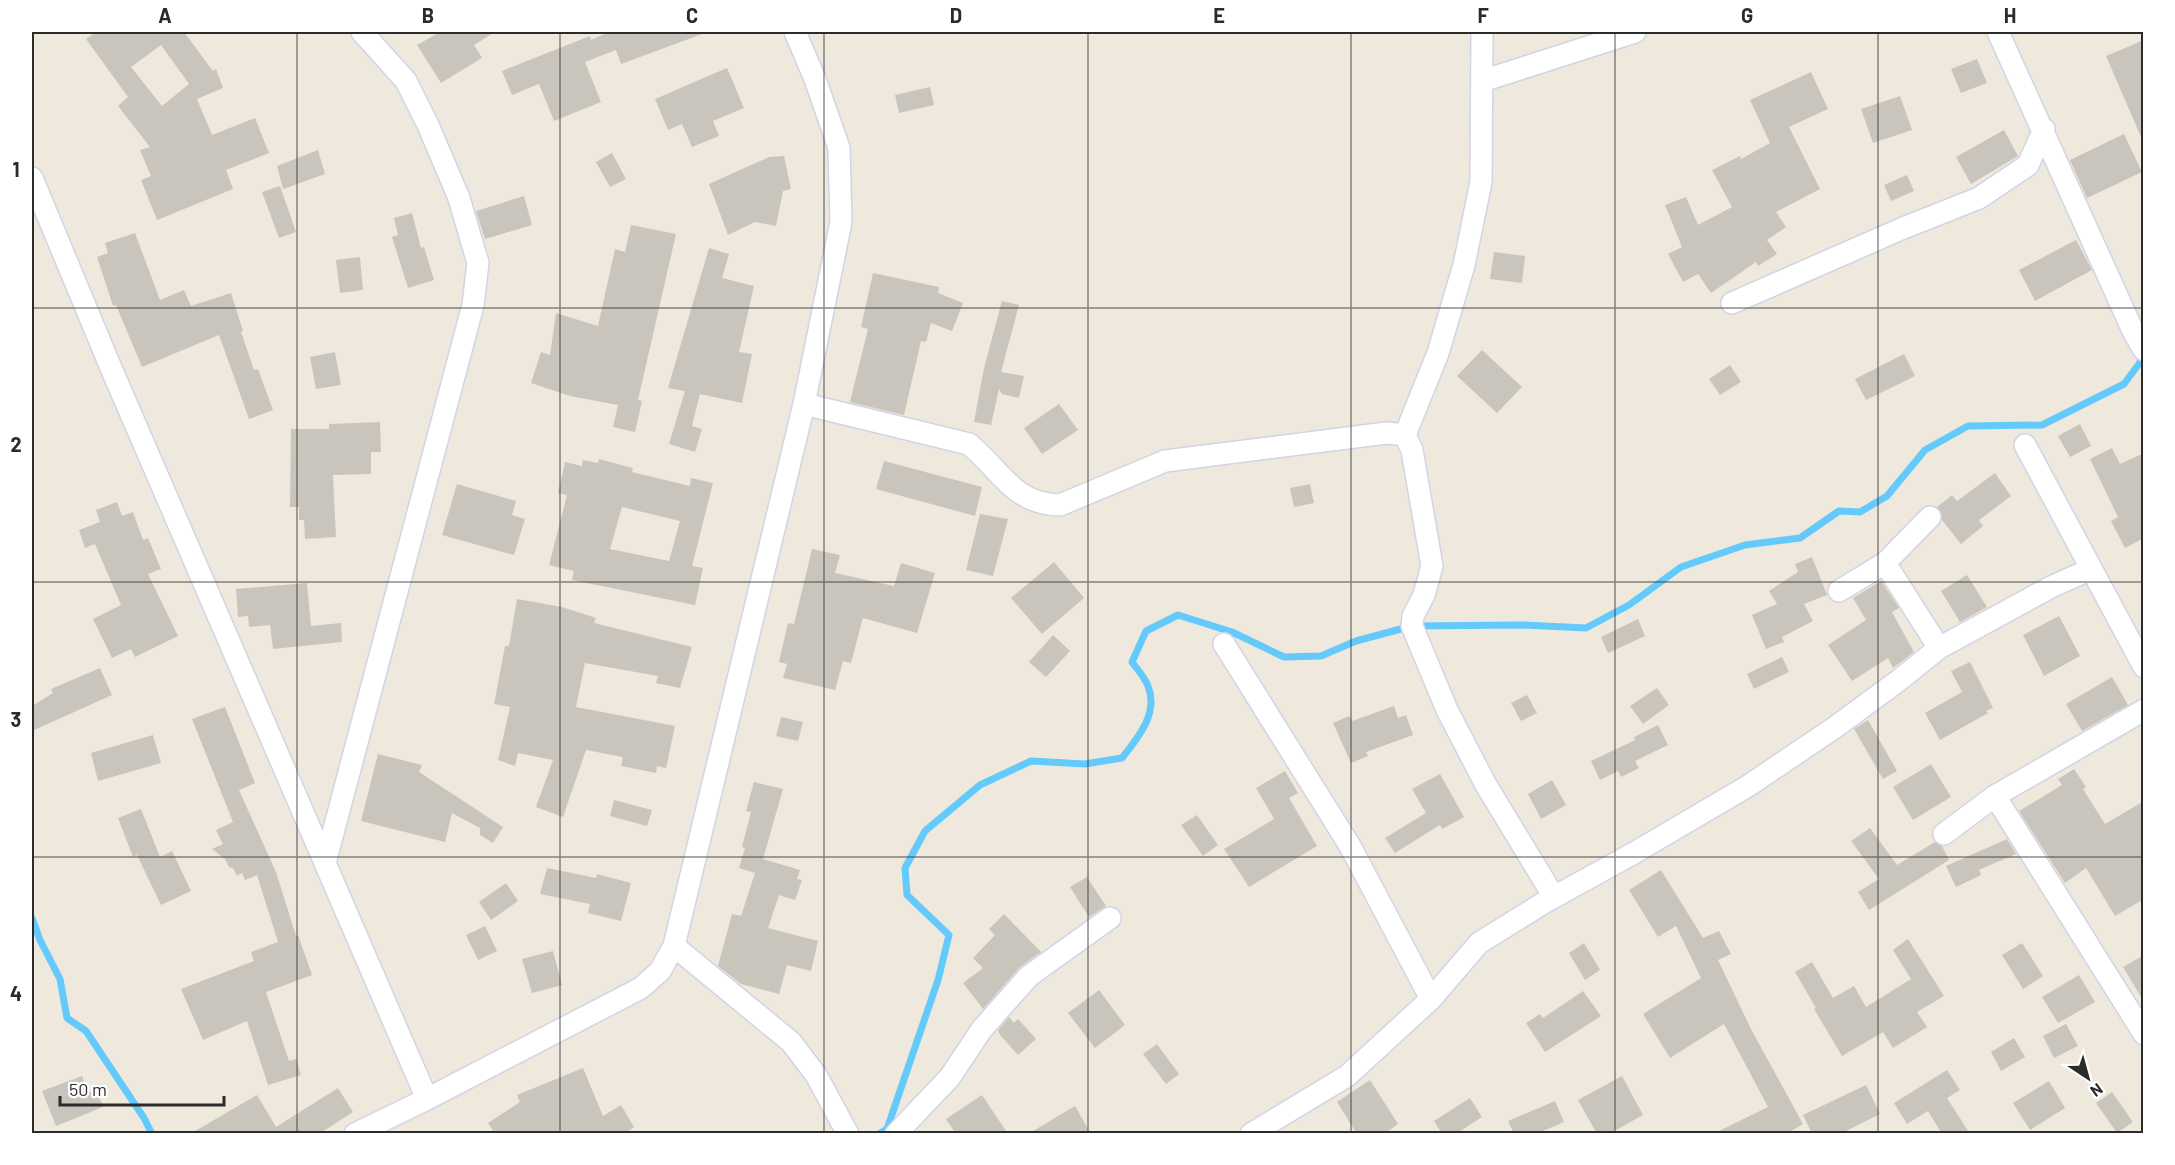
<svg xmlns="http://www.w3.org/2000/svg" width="2175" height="1165" font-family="Barlow,sans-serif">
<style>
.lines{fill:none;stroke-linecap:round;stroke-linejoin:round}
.stream{stroke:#64cafc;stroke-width:7}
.building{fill:#cac5bc;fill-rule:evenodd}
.minor-casing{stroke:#d1d4e6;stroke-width:24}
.minor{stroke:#fff;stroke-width:21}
.grid{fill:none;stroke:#2b2b2b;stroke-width:1.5;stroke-opacity:0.55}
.neatline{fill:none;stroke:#2b2b2b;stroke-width:2}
.grid-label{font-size:20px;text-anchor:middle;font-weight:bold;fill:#2b2b2b}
</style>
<rect width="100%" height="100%" fill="#efe8dc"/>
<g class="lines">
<path class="stream" d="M 32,918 L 40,940 L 60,979 L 67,1018 L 86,1031 L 144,1118 L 152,1134
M 879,1134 L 887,1129 L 938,980 L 949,935 L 907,895 L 905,868 L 925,831 L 980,785 L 1031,761 L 1085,764 L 1122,758 C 1138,738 1159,713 1148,686 C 1145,678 1137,669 1132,662 L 1146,631 L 1178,615 L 1232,632 L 1284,657 L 1321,656 L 1356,641 L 1412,626 L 1522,625 L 1586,628 L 1629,605 L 1681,567 L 1745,545 L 1800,538 L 1839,511 L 1860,512 L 1887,496 L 1925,450 L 1968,426 L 2042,425 L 2124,384 L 2144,357"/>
</g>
<path class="building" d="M 96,32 L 184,32 L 213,71 L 216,69 L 223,88 L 197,99 L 212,135 L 255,118 L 269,153 L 226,170 L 233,189 L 157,220 L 141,180 L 151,176 L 140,150 L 150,147 L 118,106 L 128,97 L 86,39 ZM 161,45 L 189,84 L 162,106 L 131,67 Z
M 440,32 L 495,32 L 474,45 L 482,58 L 441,83 L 417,45 Z
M 609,32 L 704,32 L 705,33 L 621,64 L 616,50 L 585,62 L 601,102 L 554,121 L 539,84 L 512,95 L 502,71 L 590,36 L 591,40 Z
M 2144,40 L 2144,144 L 2106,56 Z
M 1977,59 L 1987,83 L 1961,93 L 1951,69 Z
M 727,68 L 744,108 L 713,121 L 719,136 L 692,147 L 682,124 L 668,130 L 655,99 Z
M 1811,72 L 1828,109 L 1789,127 L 1820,189 L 1776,212 L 1786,227 L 1767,240 L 1777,254 L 1758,266 L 1756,262 L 1711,293 L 1698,274 L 1683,282 L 1668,254 L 1682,247 L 1665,205 L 1686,197 L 1698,225 L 1732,207 L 1712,170 L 1740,156 L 1741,159 L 1770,143 L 1750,100 Z
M 930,87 L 934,105 L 899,113 L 895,95 Z
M 1900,96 L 1912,130 L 1873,143 L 1861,109 Z
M 2004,130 L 2018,156 L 1971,184 L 1956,157 Z
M 2124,134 L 2142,172 L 2087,198 L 2070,160 Z
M 318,150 L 325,174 L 283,189 L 277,166 Z
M 612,153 L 626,179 L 610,187 L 596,162 Z
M 784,156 L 791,189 L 783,191 L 776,226 L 755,222 L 728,235 L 709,184 L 769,157 Z
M 1907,175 L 1914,191 L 1891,201 L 1884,185 Z
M 280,186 L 296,232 L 279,238 L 262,192 Z
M 524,196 L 532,225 L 485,239 L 476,211 Z
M 412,213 L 421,248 L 424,247 L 434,280 L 408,288 L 392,237 L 398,235 L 394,218 Z
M 631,225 L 676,234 L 638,400 L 642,401 L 635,432 L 613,427 L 618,405 L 570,396 L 531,383 L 541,352 L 550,355 L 556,313 L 598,326 L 615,249 L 625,252 Z
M 135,233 L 160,300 L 184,290 L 191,306 L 231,293 L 243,331 L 241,332 L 254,370 L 258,369 L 273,410 L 249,419 L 219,335 L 142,367 L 116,305 L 113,306 L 97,257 L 108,253 L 105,243 Z
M 2076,240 L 2092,270 L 2035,301 L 2019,270 Z
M 709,248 L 729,254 L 722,278 L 754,286 L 739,352 L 752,354 L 742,403 L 700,394 L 692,426 L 702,429 L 695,452 L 669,444 L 685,391 L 668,388 Z
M 1494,252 L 1525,256 L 1522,283 L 1490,279 Z
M 360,257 L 363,290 L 340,293 L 336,260 Z
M 873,273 L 939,287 L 938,293 L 963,303 L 952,331 L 931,323 L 926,342 L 921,341 L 904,415 L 850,402 L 868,329 L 861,327 Z
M 1002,301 L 1019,305 L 1001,372 L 1024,376 L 1019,398 L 1002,394 L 999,389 L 991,425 L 974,422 L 984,368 Z
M 1482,350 L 1522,387 L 1497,413 L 1457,376 Z
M 335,352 L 341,385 L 316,389 L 310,357 Z
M 1904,354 L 1915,376 L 1866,400 L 1855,379 Z
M 1730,365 L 1741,382 L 1720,395 L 1709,379 Z
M 1059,404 L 1078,430 L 1042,454 L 1024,428 Z
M 380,422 L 381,452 L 371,452 L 371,474 L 333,475 L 336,537 L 305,539 L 304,520 L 299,520 L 299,507 L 290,507 L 291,429 L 329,429 L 329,424 Z
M 2080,424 L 2091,446 L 2070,457 L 2058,436 Z
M 2112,448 L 2120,464 L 2144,453 L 2144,538 L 2125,548 L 2111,521 L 2118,517 L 2090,459 Z
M 599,459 L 633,468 L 632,472 L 690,486 L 691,478 L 713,483 L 692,566 L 703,568 L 695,605 L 572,580 L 574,571 L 549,565 L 567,495 L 558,493 L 565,462 L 582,466 L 583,460 L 598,463 ZM 622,507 L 680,521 L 669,561 L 610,549 Z
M 884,461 L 982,487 L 975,516 L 876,489 Z
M 1995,473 L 2011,496 L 1979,520 L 1983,526 L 1961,544 L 1942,520 L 1942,513 L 1937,507 L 1952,495 L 1957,501 Z
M 457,484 L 516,501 L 512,515 L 525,519 L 514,555 L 442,535 Z
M 1310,484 L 1314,503 L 1294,507 L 1290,488 Z
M 117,502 L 122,516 L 133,512 L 143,540 L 148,538 L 161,569 L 148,574 L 178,636 L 135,657 L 131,649 L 112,658 L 93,619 L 121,605 L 95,544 L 85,548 L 79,530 L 100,522 L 96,510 Z
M 980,514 L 1008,519 L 993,576 L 966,570 Z
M 812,549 L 840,555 L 835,573 L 894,586 L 901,563 L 935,573 L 917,633 L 863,618 L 851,663 L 843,661 L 835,690 L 783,678 L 787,664 L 779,662 L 788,623 L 794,624 Z
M 1812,557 L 1827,595 L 1804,604 L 1813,621 L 1782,637 L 1784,642 L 1766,649 L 1752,615 L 1777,604 L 1769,591 L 1798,572 L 1795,564 Z
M 1054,562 L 1084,598 L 1042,634 L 1011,598 Z
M 1967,575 L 1987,607 L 1960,622 L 1941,591 Z
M 1881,581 L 1899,608 L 1892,612 L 1914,652 L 1893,668 L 1888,658 L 1852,681 L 1828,645 L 1866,620 L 1853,598 Z
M 307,583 L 311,626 L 341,623 L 342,642 L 273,649 L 270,625 L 249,627 L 248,616 L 238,617 L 236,589 Z
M 517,599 L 562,607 L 596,618 L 594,623 L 692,647 L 680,688 L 656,683 L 658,676 L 585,663 L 576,707 L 675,726 L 666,768 L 657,766 L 656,773 L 621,766 L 623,757 L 586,750 L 563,817 L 536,807 L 553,760 L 518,753 L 515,766 L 498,760 L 510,707 L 494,704 L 505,646 L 509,646 Z
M 2059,616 L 2080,656 L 2044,676 L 2023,635 Z
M 1638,619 L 1645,636 L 1608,653 L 1601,637 Z
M 1053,635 L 1070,651 L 1046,677 L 1029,662 Z
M 1782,657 L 1789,672 L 1754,689 L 1747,674 Z
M 1970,662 L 1993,708 L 1986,711 L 1988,713 L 1940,740 L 1925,713 L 1962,692 L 1951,671 Z
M 100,668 L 112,695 L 32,731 L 32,706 L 53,693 L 51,689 Z
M 2112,677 L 2128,705 L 2082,731 L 2066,704 Z
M 1657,688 L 1669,705 L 1643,724 L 1630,706 Z
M 1527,695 L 1537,713 L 1521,721 L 1511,703 Z
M 1394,706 L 1398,718 L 1406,715 L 1413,735 L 1366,752 L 1368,756 L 1351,763 L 1333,723 L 1349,716 L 1352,721 Z
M 225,707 L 255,783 L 239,790 L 276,872 L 296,936 L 298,935 L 312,975 L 266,992 L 289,1061 L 296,1059 L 301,1075 L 268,1085 L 247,1021 L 203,1040 L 181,989 L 254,961 L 251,952 L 278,942 L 257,875 L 245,880 L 242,873 L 237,876 L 233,868 L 229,867 L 225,859 L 212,849 L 223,844 L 216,830 L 233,822 L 192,719 Z
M 781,717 L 803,722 L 798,741 L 776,736 Z
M 1868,720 L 1897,771 L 1883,779 L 1854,729 Z
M 1658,725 L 1668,745 L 1635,761 L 1639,768 L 1621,777 L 1618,771 L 1600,780 L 1591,761 L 1635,740 L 1634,737 Z
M 153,735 L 161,763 L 98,781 L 91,753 Z
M 378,754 L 422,765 L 419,772 L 503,827 L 493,843 L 480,835 L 480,828 L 452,813 L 445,842 L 361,821 Z
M 1931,764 L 1951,797 L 1913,820 L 1893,787 Z
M 2074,769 L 2086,787 L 2083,789 L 2105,824 L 2144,801 L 2144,899 L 2115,916 L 2086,868 L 2065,883 L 2019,811 L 2062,785 L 2058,779 Z
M 1285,771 L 1298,793 L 1289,798 L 1317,846 L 1249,887 L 1224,849 L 1274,819 L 1256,788 Z
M 1440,774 L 1464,817 L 1442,829 L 1440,825 L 1395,853 L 1385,838 L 1426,813 L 1412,789 Z
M 1552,780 L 1566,805 L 1541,819 L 1528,794 Z
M 754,782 L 783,789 L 763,859 L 800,870 L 797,879 L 802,880 L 795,900 L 779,895 L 768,928 L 818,941 L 811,971 L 787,965 L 779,994 L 741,984 L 718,966 L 732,914 L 741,916 L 755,873 L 739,868 L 745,848 L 742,847 L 751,812 L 746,811 Z
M 614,800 L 652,810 L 647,826 L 610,816 Z
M 141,809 L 160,857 L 172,851 L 191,891 L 161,905 L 137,855 L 133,857 L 118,818 Z
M 1197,815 L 1218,845 L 1203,856 L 1181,825 Z
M 1870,828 L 1897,865 L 1935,842 L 1942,846 L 1949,860 L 1869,910 L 1858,892 L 1879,879 L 1851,841 Z
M 2007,839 L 2016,854 L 1979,870 L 1981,875 L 1956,887 L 1946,866 Z
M 547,868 L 596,878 L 597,874 L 631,883 L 621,921 L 588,913 L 590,904 L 540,894 Z
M 1661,870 L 1703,938 L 1719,931 L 1731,954 L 1718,960 L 1752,1031 L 1803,1124 L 1786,1134 L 1713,1134 L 1768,1107 L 1724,1024 L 1670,1058 L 1643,1014 L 1701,978 L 1676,926 L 1658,937 L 1629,890 Z
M 1087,877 L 1106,906 L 1089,917 L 1070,887 Z
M 506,883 L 518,901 L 491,920 L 479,902 Z
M 1004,914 L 1041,952 L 1020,967 L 983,1009 L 963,983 L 983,968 L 973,958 L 995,935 L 989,929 Z
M 485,926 L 497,951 L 478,960 L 466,935 Z
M 1908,939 L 1944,996 L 1917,1012 L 1927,1027 L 1893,1048 L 1883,1032 L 1842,1056 L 1814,1009 L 1816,1008 L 1795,972 L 1812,962 L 1833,998 L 1854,986 L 1866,1007 L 1911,979 L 1893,950 Z
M 1584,943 L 1600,970 L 1585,980 L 1569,953 Z
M 2022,943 L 2043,976 L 2023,989 L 2002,955 Z
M 553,951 L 562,985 L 532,993 L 522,959 Z
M 2144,955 L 2144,1002 L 2123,967 Z
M 2079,975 L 2095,1002 L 2058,1023 L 2042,997 Z
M 1099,990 L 1125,1025 L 1095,1048 L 1068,1013 Z
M 1583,991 L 1601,1016 L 1545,1052 L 1526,1023 L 1540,1014 L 1543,1018 Z
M 1009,1017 L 1014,1023 L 1018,1019 L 1036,1039 L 1018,1055 L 1000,1035 L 998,1030 Z
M 2066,1024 L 2078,1046 L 2054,1058 L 2043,1036 Z
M 2014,1038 L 2025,1057 L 2001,1071 L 1991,1052 Z
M 1157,1044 L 1179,1074 L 1166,1084 L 1143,1054 Z
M 583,1068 L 603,1116 L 621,1105 L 634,1127 L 624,1134 L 495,1134 L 488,1123 L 520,1102 L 517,1095 Z
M 1947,1070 L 1960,1090 L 1947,1098 L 1970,1134 L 1942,1134 L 1928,1111 L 1907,1124 L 1894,1103 Z
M 82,1076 L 88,1092 L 96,1089 L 103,1107 L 56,1126 L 42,1091 Z
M 1622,1076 L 1643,1115 L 1609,1134 L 1597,1134 L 1578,1100 Z
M 1370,1080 L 1398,1124 L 1384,1134 L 1357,1134 L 1337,1102 Z
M 2049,1081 L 2065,1108 L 2030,1130 L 2013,1103 Z
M 1866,1085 L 1880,1114 L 1840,1134 L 1812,1134 L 1803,1115 Z
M 338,1088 L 353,1112 L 319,1134 L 190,1134 L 257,1095 L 276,1127 Z
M 2112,1092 L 2133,1122 L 2117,1133 L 2096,1103 Z
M 982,1095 L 1008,1134 L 956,1134 L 946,1119 Z
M 1470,1098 L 1482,1117 L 1456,1134 L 1442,1134 L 1434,1121 Z
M 1555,1101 L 1564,1122 L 1536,1134 L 1514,1134 L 1508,1121 Z
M 1075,1106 L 1091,1134 L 1028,1134 Z"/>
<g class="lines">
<g class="minor-casing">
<path id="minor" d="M 1998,32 L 2133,331 L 2144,350
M 1482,81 L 1635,32
M 32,178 L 111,368 L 427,1099
M 1732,303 L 1901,229 L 1979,198 L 2028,165 L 2044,129
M 804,404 L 969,444 C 1001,470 1013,504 1060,505 L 1165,461 L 1387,433 L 1405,435 L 1412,450 L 1432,566 L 1424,595 L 1413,616 L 1412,626 L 1447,710 L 1486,785 L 1554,897
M 1405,435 L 1438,353 L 1464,265 L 1481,182 L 1482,32
M 2025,445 L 2144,667
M 1885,563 L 1930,517
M 1839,591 L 1885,563 L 1939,648
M 1224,644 L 1350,846 L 1431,999
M 1995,796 L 2144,1034
M 1944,834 L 1995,796 L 2144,710
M 325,863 L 473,305 L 478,263 L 459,198 L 428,125 L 406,81 L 362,32
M 674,946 L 791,1042 L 816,1075 L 848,1134
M 355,1134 L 427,1099 L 641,988 L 660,971 L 674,946 L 804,404 L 841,222 L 839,148 L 815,79 L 795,32
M 896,1134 L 950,1077 L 982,1029 L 1029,976 L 1110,918
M 1251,1134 L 1347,1076 L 1431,999 L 1479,943 L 1545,902 L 1634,853 L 1748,786 L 1834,728 L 1898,681 L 1939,648 L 2051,587 L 2091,569"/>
</g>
<use href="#minor" class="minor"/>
</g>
<path class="grid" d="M 297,32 L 297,1134M 560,32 L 560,1134M 824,32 L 824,1134M 1088,32 L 1088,1134M 1351,32 L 1351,1134M 1615,32 L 1615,1134M 1878,32 L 1878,1134M 32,308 L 2144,308M 32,582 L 2144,582M 32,857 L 2144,857"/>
<rect width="2175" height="1165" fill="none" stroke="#ffffff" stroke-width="66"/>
<g transform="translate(2088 1078) rotate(144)" stroke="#ffffff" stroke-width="4.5" paint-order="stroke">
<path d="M0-4.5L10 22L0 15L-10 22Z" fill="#2b2b2b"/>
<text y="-9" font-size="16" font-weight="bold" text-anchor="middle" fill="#2b2b2b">N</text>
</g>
<path d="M60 1096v9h164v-9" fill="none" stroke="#2b2b2b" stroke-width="3"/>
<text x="69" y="1096" font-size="18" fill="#2b2b2b" stroke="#ffffff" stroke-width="4.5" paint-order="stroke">50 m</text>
<rect x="33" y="33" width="2109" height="1099" class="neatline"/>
<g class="grid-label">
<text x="165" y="23">A</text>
<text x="428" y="23">B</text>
<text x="692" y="23">C</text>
<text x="956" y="23">D</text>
<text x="1219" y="23">E</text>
<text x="1483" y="23">F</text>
<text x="1747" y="23">G</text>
<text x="2010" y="23">H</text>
<text x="16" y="177">1</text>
<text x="16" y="452">2</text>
<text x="16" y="727">3</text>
<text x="16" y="1001">4</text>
</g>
</svg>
